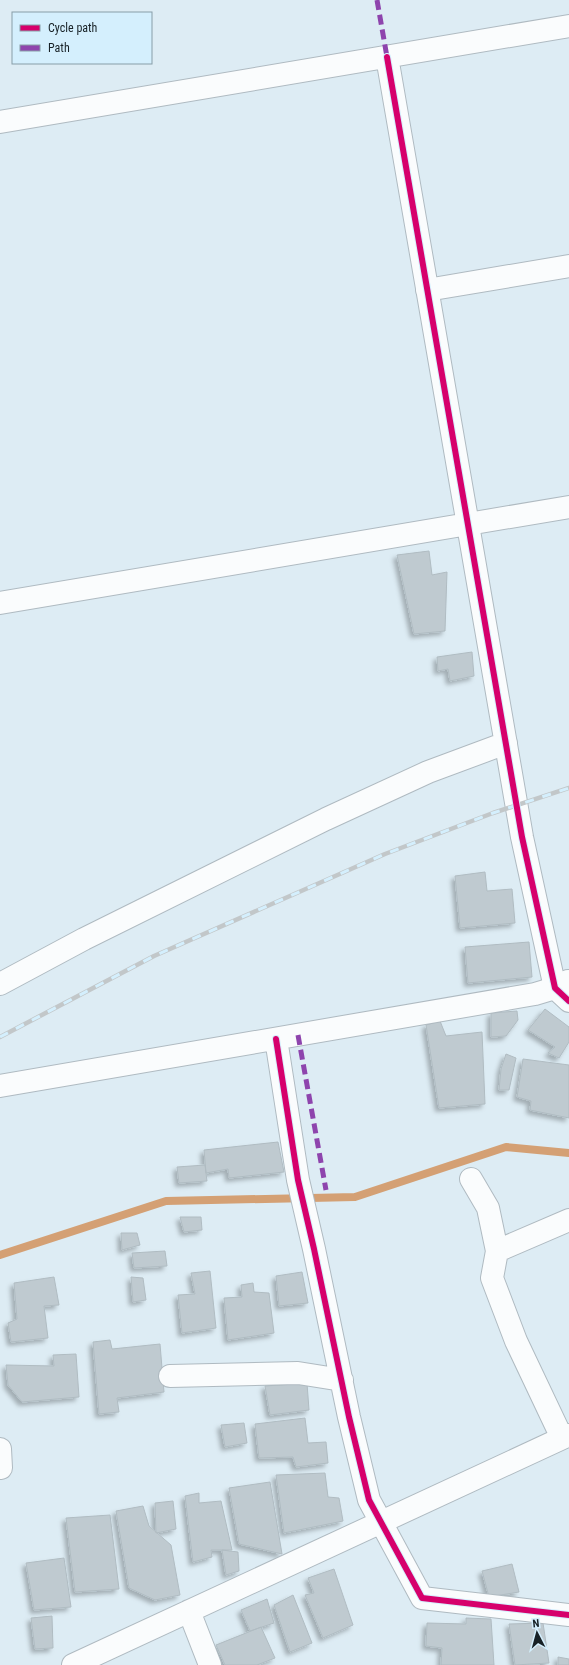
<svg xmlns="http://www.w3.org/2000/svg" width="569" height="1665" font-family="'Roboto Condensed',sans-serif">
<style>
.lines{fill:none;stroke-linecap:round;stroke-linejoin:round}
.stream{stroke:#d4a074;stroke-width:8}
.building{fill:#bfcad0;stroke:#b0bcc2;filter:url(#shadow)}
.street-casing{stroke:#afbac1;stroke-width:24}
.street{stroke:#fafcfd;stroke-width:22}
.rail-casing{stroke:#c2c7c9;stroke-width:4.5}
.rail{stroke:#d4effd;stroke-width:3;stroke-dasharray:9;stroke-linecap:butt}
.quiet{stroke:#8e44ad;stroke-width:5;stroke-dasharray:10 5;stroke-linecap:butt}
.cycleway-casing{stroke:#d4effd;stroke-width:8}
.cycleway{stroke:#d6006c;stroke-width:6}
</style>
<defs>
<filter id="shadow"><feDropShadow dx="-3.5" dy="3.5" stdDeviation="2" flood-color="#0004"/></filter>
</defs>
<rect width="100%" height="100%" fill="#ddecf4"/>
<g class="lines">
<path class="stream" d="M 0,1255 L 166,1201 L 355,1197 L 506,1147 L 569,1153"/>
</g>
<path class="building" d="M 429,551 L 432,575 L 447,572 L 445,631 L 414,634 L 397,555 Z
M 472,652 L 474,676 L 450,681 L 448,669 L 438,671 L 437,657 Z
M 485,872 L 487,891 L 512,889 L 515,923 L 460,928 L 455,876 Z
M 529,942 L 532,977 L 468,983 L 465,947 Z
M 545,1009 L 569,1027 L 569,1042 L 559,1058 L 548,1053 L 555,1047 L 528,1030 Z
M 517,1011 L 518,1020 L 506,1036 L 491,1037 L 491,1013 Z
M 440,1021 L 446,1036 L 482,1032 L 485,1104 L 439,1108 L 426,1025 Z
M 506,1054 L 516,1058 L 509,1090 L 499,1090 L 501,1069 Z
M 523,1059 L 569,1065 L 569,1118 L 530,1110 L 531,1101 L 517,1097 Z
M 278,1142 L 284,1172 L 229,1178 L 228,1169 L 206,1173 L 204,1150 Z
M 205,1165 L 207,1181 L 179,1183 L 177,1167 Z
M 180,1217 L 201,1217 L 202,1230 L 184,1232 Z
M 121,1233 L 137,1233 L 140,1245 L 122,1250 Z
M 165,1251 L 167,1266 L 134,1268 L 132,1253 Z
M 210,1271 L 216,1328 L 182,1333 L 178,1295 L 195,1294 L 191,1273 Z
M 302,1272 L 308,1303 L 279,1306 L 276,1276 Z
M 54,1277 L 59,1305 L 44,1306 L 48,1338 L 11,1342 L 8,1323 L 17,1319 L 14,1283 Z
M 131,1277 L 143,1278 L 146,1300 L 133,1302 Z
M 253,1283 L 254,1292 L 269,1293 L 274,1333 L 228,1340 L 224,1298 L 242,1297 L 241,1285 Z
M 110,1340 L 112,1349 L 160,1344 L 164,1392 L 117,1398 L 119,1412 L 99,1414 L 93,1342 Z
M 76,1354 L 79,1397 L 22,1402 L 8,1385 L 6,1365 L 54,1366 L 53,1355 Z
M 307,1383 L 309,1410 L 270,1415 L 265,1386 Z
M 305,1418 L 308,1443 L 326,1442 L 328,1463 L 296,1467 L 293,1457 L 259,1458 L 255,1424 Z
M 244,1423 L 247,1443 L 225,1447 L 221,1425 Z
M 325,1473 L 328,1497 L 339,1498 L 343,1521 L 284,1533 L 276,1475 Z
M 270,1482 L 282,1554 L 239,1544 L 229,1488 Z
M 199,1493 L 199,1503 L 221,1501 L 232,1550 L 211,1550 L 212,1557 L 193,1562 L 185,1496 Z
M 173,1501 L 176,1529 L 156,1533 L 155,1503 Z
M 143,1506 L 149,1526 L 171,1545 L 180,1595 L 155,1600 L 129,1588 L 116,1511 Z
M 110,1515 L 119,1589 L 75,1592 L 66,1518 Z
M 222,1550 L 238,1552 L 239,1571 L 226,1575 Z
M 64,1558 L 71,1607 L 34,1610 L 26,1563 Z
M 512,1564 L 519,1592 L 489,1597 L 482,1571 Z
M 334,1569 L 353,1625 L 323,1638 L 305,1595 L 314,1593 L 308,1578 Z
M 293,1595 L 312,1643 L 290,1652 L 274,1605 Z
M 267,1599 L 274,1623 L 250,1631 L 241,1610 Z
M 52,1616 L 53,1648 L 35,1649 L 31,1618 Z
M 466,1618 L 491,1619 L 494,1665 L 441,1665 L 442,1648 L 426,1646 L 427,1623 L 466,1624 Z
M 543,1623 L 549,1663 L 515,1665 L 509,1624 Z
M 261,1627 L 275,1658 L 257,1665 L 225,1665 L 216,1645 Z
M 558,1657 L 569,1659 L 569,1665 L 558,1665 Z"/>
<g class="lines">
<g class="street-casing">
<path id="street" d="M 387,57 L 522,837 L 555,988 L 569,1001
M 0,122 L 569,26
M 427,290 L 569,266
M 0,603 L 569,507
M 0,984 L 84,939 L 326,819 L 428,772 L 506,743
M 276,1039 L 298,1180 L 314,1249 L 349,1417 L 369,1500 L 422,1598 L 569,1615
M 0,1086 L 535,994 L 555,988 L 568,981
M 471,1179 L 488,1208 L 497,1251 L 492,1278 L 516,1341 L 562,1438
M 497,1251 L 569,1220
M 170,1376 L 298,1373 L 342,1380
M 0,1449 L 1,1468 L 0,1468
M 189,1611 L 210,1665
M 73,1665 L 569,1435"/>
</g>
<use href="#street" class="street"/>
<g class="rail-casing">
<path id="rail" d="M 0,1037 L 154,956 L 385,854 L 493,813 L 569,788"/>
</g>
<use href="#rail" class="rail"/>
<path class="quiet" d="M 377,0 L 387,57
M 298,1035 L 326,1190"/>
<g class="cycleway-casing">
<path id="cycleway" d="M 387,57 L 522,837 L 555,988 L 569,1001
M 276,1039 L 298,1180 L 314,1249 L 349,1417 L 369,1500 L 422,1598 L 569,1615"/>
</g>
<use href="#cycleway" class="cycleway"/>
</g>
<rect x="12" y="12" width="140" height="52" fill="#d4effd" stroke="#889da7"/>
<rect x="20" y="25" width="20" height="6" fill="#d6006c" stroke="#889da7"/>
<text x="48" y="32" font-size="12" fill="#172126">Cycle path</text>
<rect x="20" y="45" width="20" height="6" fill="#8e44ad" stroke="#889da7"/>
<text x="48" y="52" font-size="12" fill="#172126">Path</text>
<g transform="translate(537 1633) rotate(354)" stroke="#d4effd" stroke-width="3" paint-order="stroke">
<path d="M0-3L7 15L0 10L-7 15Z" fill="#172126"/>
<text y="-6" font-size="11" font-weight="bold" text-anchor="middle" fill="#172126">N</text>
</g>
</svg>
